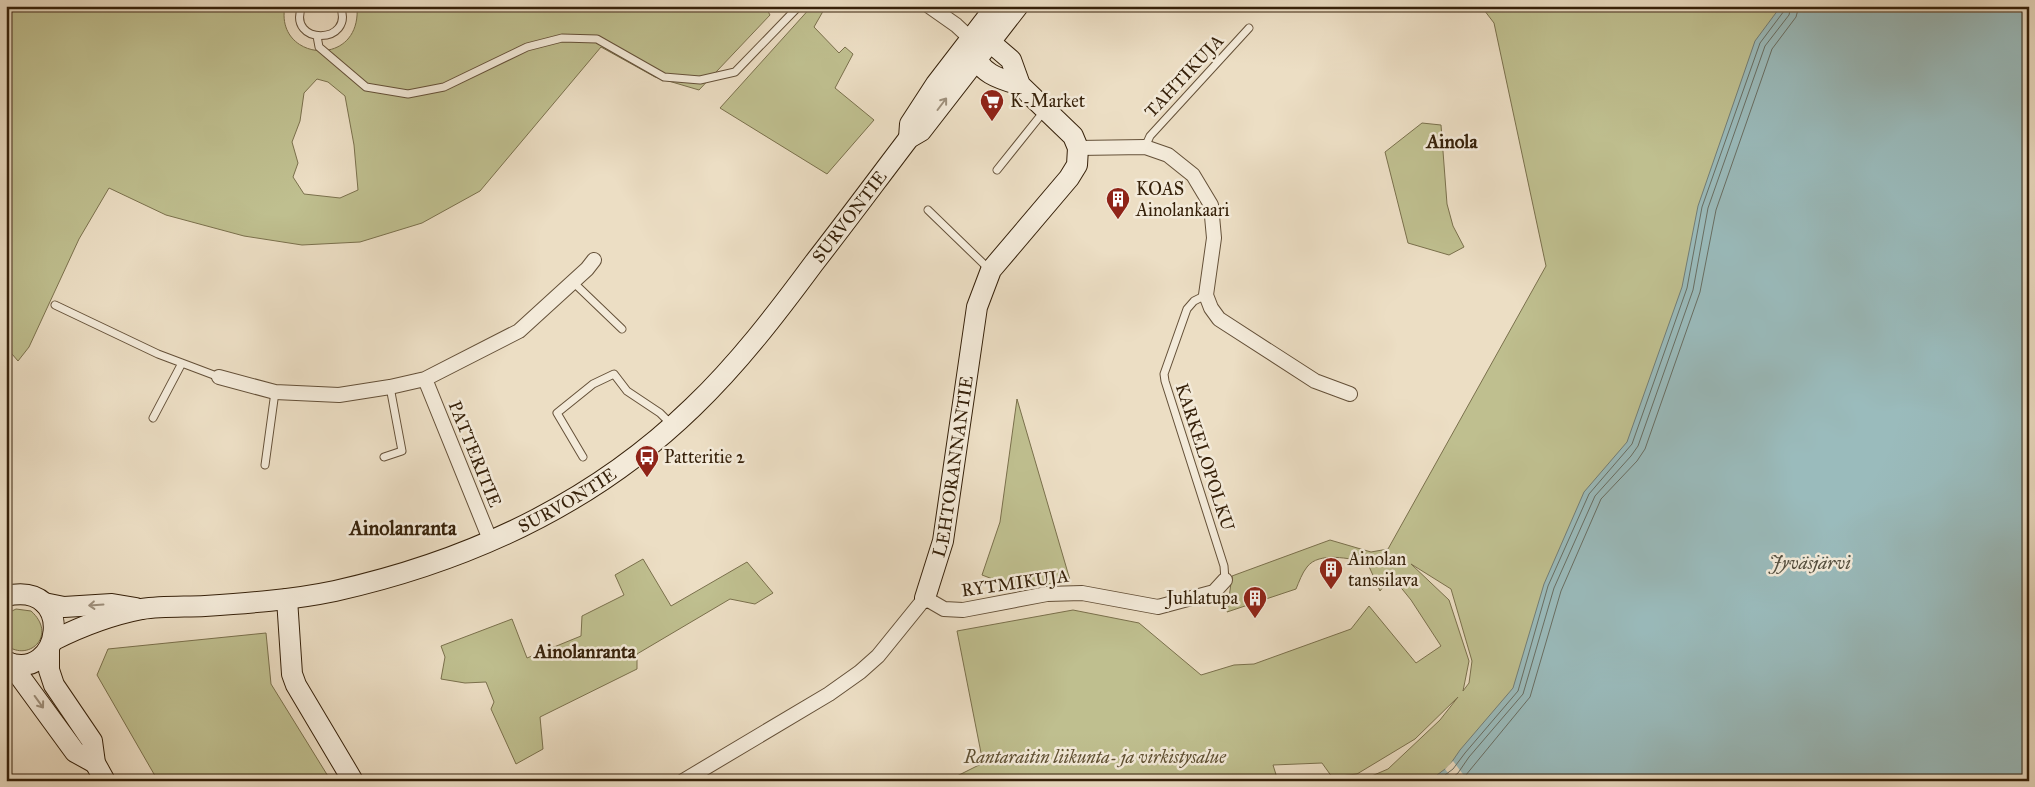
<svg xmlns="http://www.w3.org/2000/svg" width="2035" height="787" font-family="'IM FELL Great Primer',serif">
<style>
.green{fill:#bfbf8f;stroke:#7a704c;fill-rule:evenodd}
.water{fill:#9abbbc;stroke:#727d75}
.pier{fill:#ecdec4}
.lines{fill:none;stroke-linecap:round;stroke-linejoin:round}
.shore{stroke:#686e63;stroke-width:1}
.lane-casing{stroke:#645038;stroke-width:9}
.street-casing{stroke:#645038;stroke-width:16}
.secondary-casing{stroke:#36210a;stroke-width:22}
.lane{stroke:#f3ead9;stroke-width:7}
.street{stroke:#f3ead9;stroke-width:14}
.secondary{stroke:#f3ead9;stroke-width:20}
.oneway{stroke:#9e907c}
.labels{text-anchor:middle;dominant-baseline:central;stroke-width:5;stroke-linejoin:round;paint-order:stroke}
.street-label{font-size:18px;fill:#36210a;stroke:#f3ead9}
.poi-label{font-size:18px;fill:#36210a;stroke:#f3ead9;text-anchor:start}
.park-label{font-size:18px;font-style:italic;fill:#5f5032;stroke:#f3ead9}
.neighbourhood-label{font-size:19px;font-weight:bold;fill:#36210a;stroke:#f3ead9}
.water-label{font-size:19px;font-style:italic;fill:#544f3f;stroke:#f3ead9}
.quarter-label{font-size:20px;font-weight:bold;fill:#36210a;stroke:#f3ead9}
</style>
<rect width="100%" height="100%" fill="#ecdec4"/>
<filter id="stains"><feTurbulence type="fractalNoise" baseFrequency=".004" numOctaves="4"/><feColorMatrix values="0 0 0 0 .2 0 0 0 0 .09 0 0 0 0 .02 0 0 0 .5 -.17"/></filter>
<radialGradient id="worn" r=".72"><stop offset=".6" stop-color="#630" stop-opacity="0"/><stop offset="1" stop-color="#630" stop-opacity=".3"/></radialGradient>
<path class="green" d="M 6,6 L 285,6 C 274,61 362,70 357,6 L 765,6 L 770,15 L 699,90 L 655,77 L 601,47 L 480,191 L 422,223 L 360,242 L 302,245 L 244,236 L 166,215 L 109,188 L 79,239 L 29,347 L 18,361 L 6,347 L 6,76 L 10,57 L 6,41 ZM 317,79 L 328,82 L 345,96 L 354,145 L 358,190 L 340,198 L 304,194 L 293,177 L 298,163 L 292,142 L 300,121 L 304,93 Z
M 812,6 L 826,6 L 814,27 L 839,53 L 845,47 L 853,54 L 835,88 L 874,120 L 827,174 L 720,108 Z
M 1481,6 L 1869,6 L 1538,781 L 1360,781 L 1388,769 L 1440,720 L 1458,697 L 1415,739 L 1357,774 L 1332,777 L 1322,763 L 1273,765 L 1278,781 L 947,781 L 983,763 L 957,631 L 1073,610 L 1139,623 L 1201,675 L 1234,665 L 1254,664 L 1351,629 L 1369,606 L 1416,663 L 1441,646 L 1411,600 L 1390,574 L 1386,583 L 1380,591 L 1367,562 C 1350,559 1319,551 1307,567 C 1302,573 1299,582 1296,589 L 1227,612 L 1232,576 L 1330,540 L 1371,552 L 1388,549 L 1546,266 L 1494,23 ZM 1411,564 L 1451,589 L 1472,661 L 1469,683 L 1463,691 L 1469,661 L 1449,600 Z
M 1422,123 L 1441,125 L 1447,204 L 1453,226 L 1464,247 L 1449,255 L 1408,243 L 1385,152 Z
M 1017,399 L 1070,580 L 1019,589 L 982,575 L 1000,522 Z
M 643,559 L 671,606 L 747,562 L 773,593 L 755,604 L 730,599 L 637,654 L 637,669 L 540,717 L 543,749 L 516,764 L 491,709 L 494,702 L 486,682 L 465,683 L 441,679 L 445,657 L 441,646 L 512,619 L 527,658 L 581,636 L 582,616 L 624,595 L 615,575 Z
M 16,609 L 31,611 C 58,635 29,663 6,645 L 6,614 Z
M 266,633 L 271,684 L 331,781 L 158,781 L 97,675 L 108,649 Z"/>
<path class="water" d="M 1781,6 L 2029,6 L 2029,781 L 1429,781 L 1449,766 L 1460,750 L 1513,688 L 1544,584 L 1584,492 L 1627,442 L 1682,287 L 1698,206 L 1755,41 Z"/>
<path class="pier" d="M 1453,761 L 1468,781 L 1454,781 L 1445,769 Z"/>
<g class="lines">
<path class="shore" d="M 1437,781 L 1453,769 L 1465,753 L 1518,691 L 1548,586 L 1589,494 L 1632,444 L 1687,288 L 1702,207 L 1760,43 L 1784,11 L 1785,6
M 1448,781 L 1458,773 L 1469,757 L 1523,694 L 1554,588 L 1595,496 L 1631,456 L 1638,446 L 1693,290 L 1708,208 L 1765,46 L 1789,15 L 1791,6
M 1461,781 L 1530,697 L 1561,591 L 1601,499 L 1637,461 L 1645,449 L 1700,292 L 1716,210 L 1772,49 L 1796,17 L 1799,6"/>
<g class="lane-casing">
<path id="lane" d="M 302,6 C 286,46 356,45 340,6
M 317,36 L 319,47 L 366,87 L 408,94 L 444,87 L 527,47 L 562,38 L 597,39 L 664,77 L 700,80 L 735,72 L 799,6
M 1145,147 L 1150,136 L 1249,28
M 997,170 L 1045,110
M 928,210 L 990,270
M 573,282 L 622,329
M 1206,295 L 1194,301 L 1187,309 L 1164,374 L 1165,381 L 1224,566 L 1225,580
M 55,305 L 158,354 L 219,377
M 153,418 L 182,363
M 384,457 L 402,451 L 390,387
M 583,457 L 557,413 L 593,384 L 614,374 L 627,391 L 660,413 L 671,424
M 265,465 L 275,392"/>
</g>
<g class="street-casing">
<path id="street" d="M 929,6 L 956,25 L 971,39
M 1078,148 L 1145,147 L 1168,155 L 1193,175 L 1211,205 L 1214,238 L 1206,295 L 1211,308 L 1219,319 L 1315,381 L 1350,394
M 219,377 L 275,392 L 339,395 L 390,387 L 425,379 L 519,331 L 587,269 L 594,260
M 425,379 L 491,542
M 683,781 L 829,694 L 860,672 L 878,656 L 925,598 L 944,609 L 963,610 L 1047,594 L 1082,593 L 1158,607 L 1214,592 L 1225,580"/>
</g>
<g class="secondary-casing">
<g id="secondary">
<path d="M 973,49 C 978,73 999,79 1020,85"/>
<path d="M 909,138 L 910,124 L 936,84 L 996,6"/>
<path d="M 6,596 C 77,580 62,684 6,662"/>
<path id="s1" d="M 925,598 L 943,541 L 977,307 L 991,270 L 1069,178 L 1077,165 L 1078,148 L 1073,136 L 1020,85 L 1011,60 L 990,42 L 971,39"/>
<path d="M 287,599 L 292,674 L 296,685 L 353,781"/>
<path d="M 44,603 L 64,607 L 112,604 L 136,608"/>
<path id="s2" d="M 54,640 C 82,626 111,615 142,609 C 162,606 185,607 205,606 C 249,603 292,600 335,591 C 469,561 593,504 693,407 C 738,364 777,313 814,263 C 846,222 877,180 909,138 L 921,131 L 1018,6"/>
<path d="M 49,649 L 49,670 L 54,685 L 92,741 L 95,763 L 105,781"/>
<path d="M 10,663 L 75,752 L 95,763"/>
</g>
</g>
<use href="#lane" class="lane"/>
<use href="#street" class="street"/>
<use href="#secondary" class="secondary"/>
</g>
<defs><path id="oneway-shaft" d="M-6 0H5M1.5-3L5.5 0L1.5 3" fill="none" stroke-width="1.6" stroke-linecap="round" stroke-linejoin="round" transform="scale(1.25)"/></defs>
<g class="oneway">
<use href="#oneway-shaft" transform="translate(942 104) rotate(-53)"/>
<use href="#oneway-shaft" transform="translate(96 605) rotate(176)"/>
<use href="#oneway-shaft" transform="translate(39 702) rotate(54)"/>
</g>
<defs>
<g id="supermarket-pin" transform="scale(1.25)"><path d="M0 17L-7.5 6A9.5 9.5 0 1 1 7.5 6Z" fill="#8f2418" stroke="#f3ead9"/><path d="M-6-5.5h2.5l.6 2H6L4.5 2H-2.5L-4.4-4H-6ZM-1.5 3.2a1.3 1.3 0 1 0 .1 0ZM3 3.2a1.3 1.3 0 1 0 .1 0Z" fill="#fff"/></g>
<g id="building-pin" transform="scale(1.25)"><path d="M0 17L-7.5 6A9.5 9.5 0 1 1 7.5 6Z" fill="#8f2418" stroke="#f3ead9"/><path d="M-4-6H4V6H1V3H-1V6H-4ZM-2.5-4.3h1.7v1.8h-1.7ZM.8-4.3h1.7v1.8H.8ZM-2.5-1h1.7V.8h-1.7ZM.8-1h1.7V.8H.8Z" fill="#fff"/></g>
<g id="bus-pin" transform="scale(1.25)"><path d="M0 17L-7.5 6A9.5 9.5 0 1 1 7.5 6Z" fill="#8f2418" stroke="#f3ead9"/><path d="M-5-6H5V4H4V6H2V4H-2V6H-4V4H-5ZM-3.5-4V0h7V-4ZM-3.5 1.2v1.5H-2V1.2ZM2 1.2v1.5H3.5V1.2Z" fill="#fff"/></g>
</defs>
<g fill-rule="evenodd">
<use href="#supermarket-pin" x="992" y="101"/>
<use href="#building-pin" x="1118" y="199"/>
<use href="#bus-pin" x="647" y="457"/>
<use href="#building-pin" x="1331" y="569"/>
<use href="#building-pin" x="1255" y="598"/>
</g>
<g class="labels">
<g class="street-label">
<text transform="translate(1184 76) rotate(-47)">TAHTIKUJA</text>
<text stroke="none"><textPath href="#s2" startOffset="942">SURVONTIE</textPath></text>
<text transform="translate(475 454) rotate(68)">PATTERITIE</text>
<text transform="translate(1205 457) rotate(72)">KARKELOPOLKU</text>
<text stroke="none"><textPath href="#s1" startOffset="135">LEHTORANNANTIE</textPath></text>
<text stroke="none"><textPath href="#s2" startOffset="538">SURVONTIE</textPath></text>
<text transform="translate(1015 583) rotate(-8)">RYTMIKUJA</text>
</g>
<g class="poi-label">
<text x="1010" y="101">K-Market</text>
<text x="1136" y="189">KOAS<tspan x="1136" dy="21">Ainolankaari</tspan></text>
<text x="664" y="457">Patteritie 2</text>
<text x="1348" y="559">Ainolan<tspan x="1348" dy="21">tanssilava</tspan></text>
<text x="1238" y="598" text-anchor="end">Juhlatupa</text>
</g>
<g class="park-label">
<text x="1095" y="757">Rantaraitin liikunta- ja virkistysalue</text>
</g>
<g class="neighbourhood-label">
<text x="1452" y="141">Ainola</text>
<text x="585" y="651">Ainolanranta</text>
</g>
<g class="water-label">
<text x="1810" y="562">Jyväsjärvi</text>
</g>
<g class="quarter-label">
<text x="403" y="528">Ainolanranta</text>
</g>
</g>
<rect width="2035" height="787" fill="none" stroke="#ecdec4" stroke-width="25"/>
<rect x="8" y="8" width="2020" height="772" fill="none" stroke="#36210a" stroke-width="2.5"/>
<rect x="12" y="12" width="2010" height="762" fill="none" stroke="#36210a"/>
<rect width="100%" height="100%" filter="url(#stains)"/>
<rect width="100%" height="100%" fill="url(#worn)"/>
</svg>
